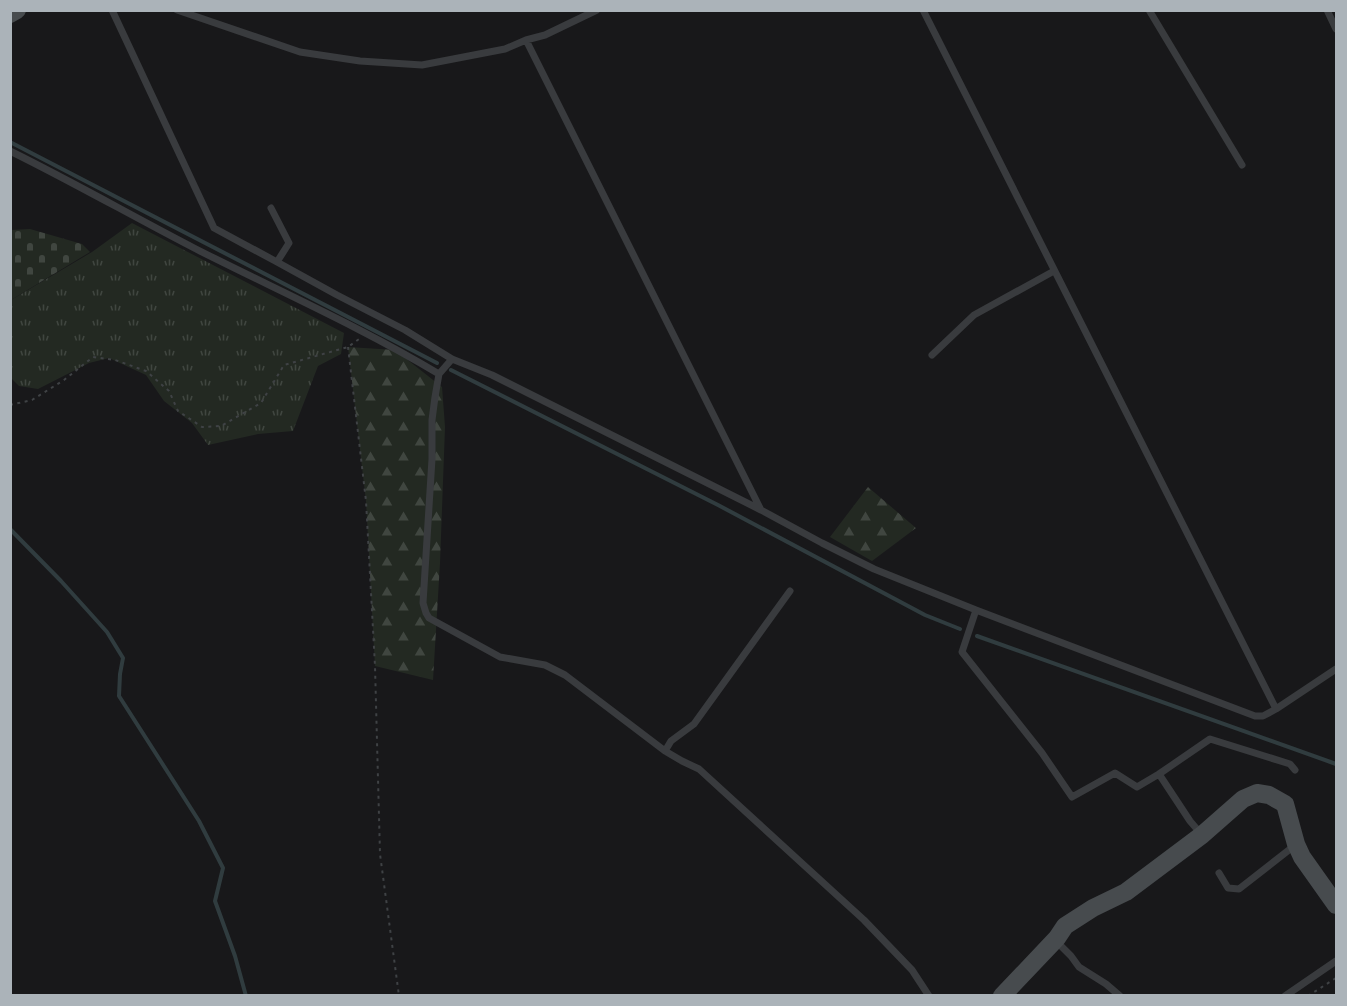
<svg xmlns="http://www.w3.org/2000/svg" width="1347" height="1006" font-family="Jost,sans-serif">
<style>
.grass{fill:url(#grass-tufts)}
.forest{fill:url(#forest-firs)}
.cemetery{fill:url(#cemetery-stones)}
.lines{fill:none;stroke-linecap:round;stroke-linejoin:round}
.stream{stroke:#303c3f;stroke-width:4}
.path{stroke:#3f4245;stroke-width:2;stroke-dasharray:3 4.5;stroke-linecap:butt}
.lane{stroke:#393b3e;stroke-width:7}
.secondary{stroke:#474b4e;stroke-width:18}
</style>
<defs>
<pattern id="grass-tufts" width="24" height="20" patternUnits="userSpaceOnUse" patternTransform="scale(1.5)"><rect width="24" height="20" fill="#232922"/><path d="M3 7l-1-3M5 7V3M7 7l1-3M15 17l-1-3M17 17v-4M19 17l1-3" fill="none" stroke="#404640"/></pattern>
<pattern id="forest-firs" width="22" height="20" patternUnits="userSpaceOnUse" patternTransform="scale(1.5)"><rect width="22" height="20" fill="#232922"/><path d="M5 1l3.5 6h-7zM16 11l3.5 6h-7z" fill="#404640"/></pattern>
<pattern id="cemetery-stones" width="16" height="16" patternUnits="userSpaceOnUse" patternTransform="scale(1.5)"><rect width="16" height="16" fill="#232922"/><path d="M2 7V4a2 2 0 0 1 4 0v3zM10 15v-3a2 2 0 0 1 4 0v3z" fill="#404640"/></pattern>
</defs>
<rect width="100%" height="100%" fill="#18181a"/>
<path class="grass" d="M 132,223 L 344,333 L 341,354 L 318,366 L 293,431 L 258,434 L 208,445 L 192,423 L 164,401 L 146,375 L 109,358 L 89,363 L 38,389 L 19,386 L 11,378 L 11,300 L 92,252 Z"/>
<path class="forest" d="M 348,347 L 395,350 L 442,387 L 445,427 L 440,563 L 433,680 L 375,666 L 366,501 Z
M 868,487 L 916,528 L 872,561 L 830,537 Z"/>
<path class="cemetery" d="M 30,229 L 82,244 L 90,252 L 11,300 L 11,230 Z"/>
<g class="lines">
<path class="stream" d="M 10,142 L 437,363
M 451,370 L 718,505 L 925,615 L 960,629
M 10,529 L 61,581 L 107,632 L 123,658 L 120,674 L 119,696 L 199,821 L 223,868 L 215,901 L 235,956 L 246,996
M 977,636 L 1336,764"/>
<path class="path" d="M 348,347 L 366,501 L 375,666 L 380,854 L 399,996
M 10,405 L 32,400 L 64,380 L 93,357 L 115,360 L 146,371 L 169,391 L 178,411 L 202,427 L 221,426 L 261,403 L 284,365 L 348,347 L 359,339
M 1308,996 L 1336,978"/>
<path class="lane" d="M 112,10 L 214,228 L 277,262 L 289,243 L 271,208
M 177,10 L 300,52 L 360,61 L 422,65 L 505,49 L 526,40 L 545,35 L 597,10
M 923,10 L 1276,709
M 1149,10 L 1242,165
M 1327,10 L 1336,29
M 526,40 L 761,510
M 10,151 C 73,182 134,217 196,249 C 277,290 361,327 439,374
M 277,262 L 337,295 L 405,330 L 452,359 L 492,375 L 761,510 L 822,543 L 874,569 L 976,610 L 1255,716 L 1263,716 L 1276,709 L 1336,669
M 932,355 L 974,315 L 1054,271
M 452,359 L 439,374 L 435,397 L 432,420 L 432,459 L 423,603 L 426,613 L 429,618 L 500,657 L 545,665 L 565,675 L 665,751 L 671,741 L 694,724 L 790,591
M 976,610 L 962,652 L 1042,753 L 1072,797 L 1115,773 L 1137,787 L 1159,774 L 1210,739 L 1290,764 L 1295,770
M 665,751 L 682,761 L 699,769 L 864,920 L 912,970 L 929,996
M 1159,774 L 1190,821 L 1202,835
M 1219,873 L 1228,888 L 1239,889 L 1294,846
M 1058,940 L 1060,945 L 1071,956 L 1079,967 L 1106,984 L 1120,996
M 1285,996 L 1336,961"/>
<path class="secondary" d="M 10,14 L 17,10
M 1002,996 L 1057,938 L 1065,926 L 1093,908 L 1126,892 L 1202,835 L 1243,799 L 1257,793 L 1269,795 L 1285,804 L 1296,844 L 1302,857 L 1336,905"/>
</g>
<rect width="1347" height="1006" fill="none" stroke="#abb3b9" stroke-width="24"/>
</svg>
